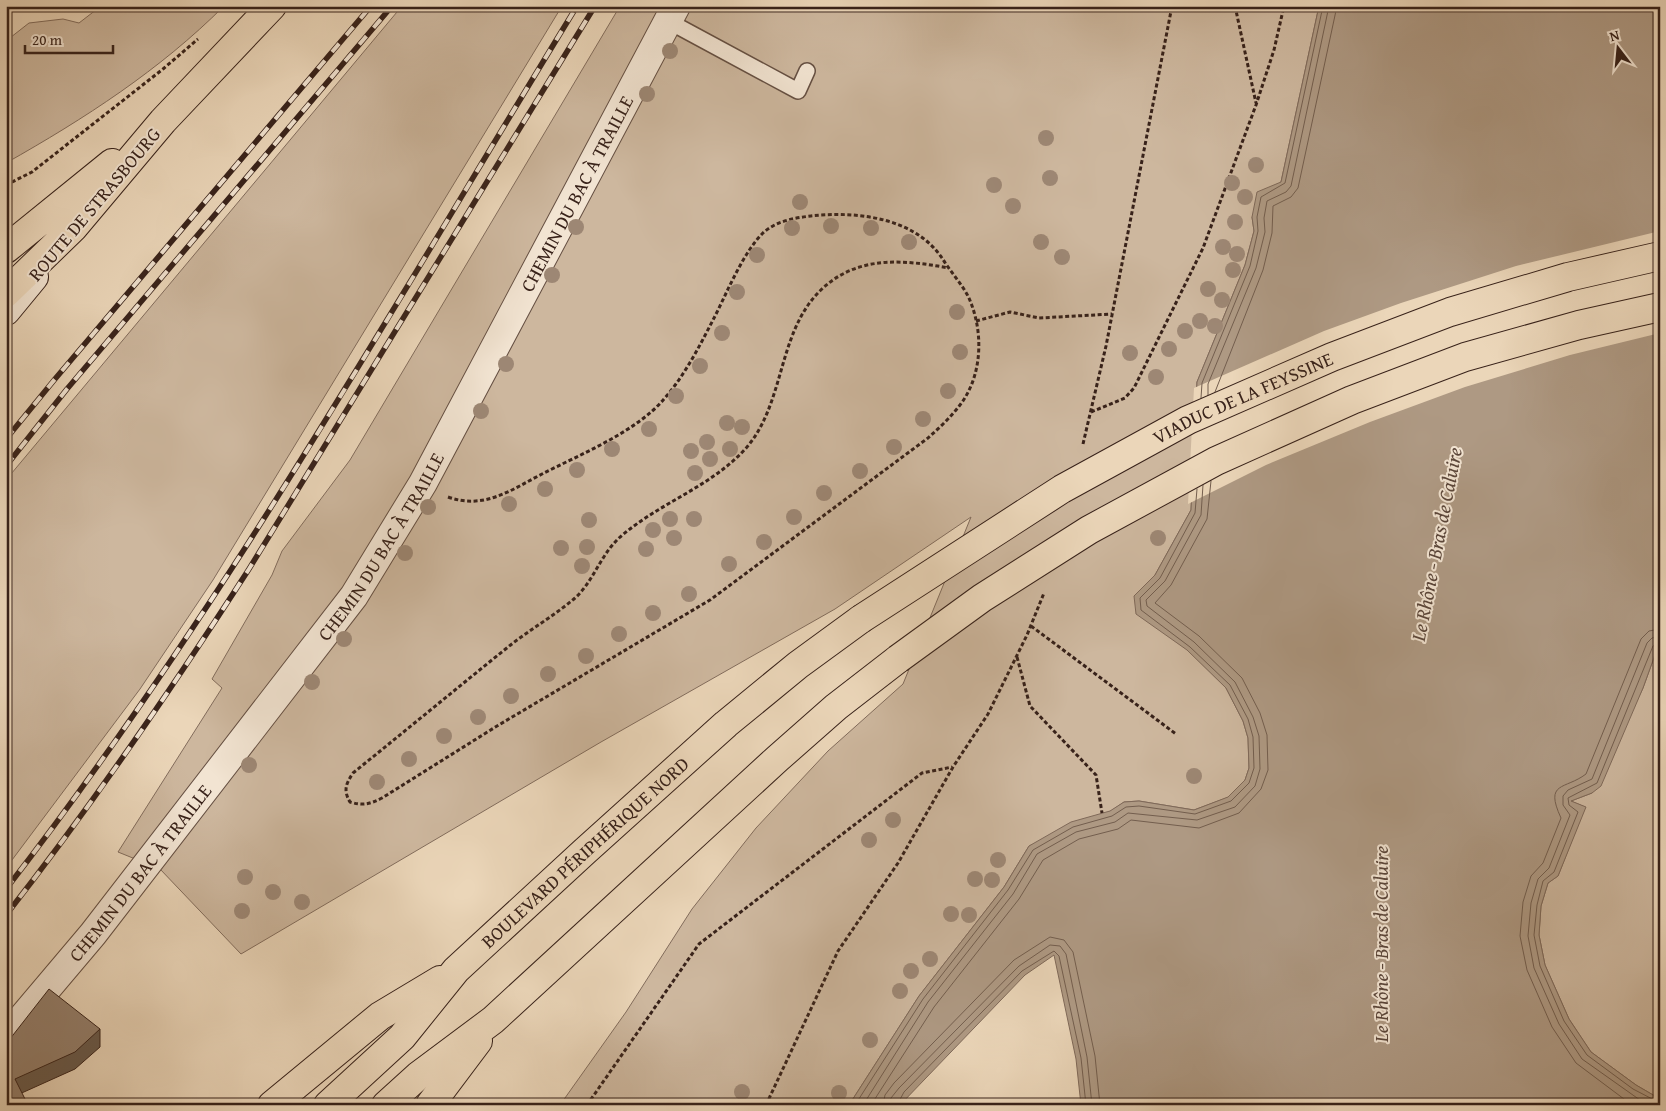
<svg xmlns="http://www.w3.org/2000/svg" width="1666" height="1111" font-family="'Gentium Book Plus',serif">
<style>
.green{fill:#cdb79e;stroke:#826c5c}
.water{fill:#ae9983;stroke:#7f6959}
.pier{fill:#ebd6b9}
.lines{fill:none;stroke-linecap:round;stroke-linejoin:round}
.shore{stroke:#735e4e;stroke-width:1}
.lane-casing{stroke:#654f42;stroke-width:18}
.street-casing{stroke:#654f42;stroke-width:30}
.secondary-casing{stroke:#38221a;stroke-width:30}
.primary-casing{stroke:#38221a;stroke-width:30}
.highway-casing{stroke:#38221a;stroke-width:30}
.path{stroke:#38221a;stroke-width:3;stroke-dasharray:4 2.5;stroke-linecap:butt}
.lane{stroke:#f2e4d2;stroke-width:15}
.street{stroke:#f2e4d2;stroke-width:28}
.secondary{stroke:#f2e4d2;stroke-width:28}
.primary{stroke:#ebd6b9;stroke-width:28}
.highway{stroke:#ebd6b9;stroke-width:28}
.rail-casing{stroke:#38221a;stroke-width:5.5}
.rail{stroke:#f2e4d2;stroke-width:4;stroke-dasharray:11;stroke-linecap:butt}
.highway-bridge-casing{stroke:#38221a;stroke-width:30;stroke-linecap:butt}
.highway-bridge{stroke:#ebd6b9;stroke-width:28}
.tree{fill:#9d8774}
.shaded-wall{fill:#685a4c;stroke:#38221a}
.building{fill:#95806d;stroke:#38221a}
.labels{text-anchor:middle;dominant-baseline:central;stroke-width:4;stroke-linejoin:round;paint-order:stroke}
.street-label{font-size:19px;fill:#38221a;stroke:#f2e4d2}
.water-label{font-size:20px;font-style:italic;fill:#5b463a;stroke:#f2e4d2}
</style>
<rect width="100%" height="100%" fill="#ebd6b9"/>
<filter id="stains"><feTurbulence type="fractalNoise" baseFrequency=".004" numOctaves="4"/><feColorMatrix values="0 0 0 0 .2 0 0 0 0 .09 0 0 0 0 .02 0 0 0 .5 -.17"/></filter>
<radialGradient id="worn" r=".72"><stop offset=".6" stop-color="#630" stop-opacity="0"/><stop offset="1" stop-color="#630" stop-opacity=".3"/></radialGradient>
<path class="green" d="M 101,6 L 224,6 C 160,70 84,119 6,163 L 6,41 L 29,23 L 63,19 L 79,23 Z
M 402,6 L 562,6 L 213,580 L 140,689 L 6,868 L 6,480 Z
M 620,6 L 1319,6 L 1281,182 L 1252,217 L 1254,231 L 1245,265 L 1197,382 L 1191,510 L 1155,575 L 1134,596 L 1226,688 L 1243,721 L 1248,738 L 1249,768 L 1245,780 L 1229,797 L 1194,810 L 1139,801 L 1124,802 L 1111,811 L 1029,846 L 1004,887 L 919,996 L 849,1105 L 560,1105 L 626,1012 L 692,909 L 756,828 L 828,751 L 903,684 L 971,517 L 835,609 L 601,742 L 241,954 L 160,869 L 118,852 L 222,688 L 212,679 L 272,575 L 282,551 L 350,460 Z
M 1660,641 L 1660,1099 L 1636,1085 L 1591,1052 L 1569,1019 L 1545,965 L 1539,935 L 1541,906 L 1548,883 L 1558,876 L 1585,807 L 1571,801 L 1592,793 L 1643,688 Z"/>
<path class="water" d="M 1319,6 L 1660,6 L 1660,641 L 1643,688 L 1601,786 L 1592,793 L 1571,801 L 1586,807 L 1558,876 L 1548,883 L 1541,906 L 1539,935 L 1545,965 L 1569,1019 L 1591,1052 L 1636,1085 L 1660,1099 L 1660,1105 L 1081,1105 L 1076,1059 L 1054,955 L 1025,975 L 900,1105 L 849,1105 L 919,996 L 1004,887 L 1029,846 L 1071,822 L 1110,811 L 1124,802 L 1139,801 L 1194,810 L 1228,797 L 1245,780 L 1249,768 L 1248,738 L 1243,721 L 1226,688 L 1187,650 L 1136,614 L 1134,596 L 1155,575 L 1191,510 L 1197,382 L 1245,265 L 1254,231 L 1252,217 L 1257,192 L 1281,182 Z"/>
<path class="pier" d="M 1660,231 L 1660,333 L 1570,355 L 1465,387 L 1370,422 L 1266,465 L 1188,504 L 1194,388 L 1324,331 L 1401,303 L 1516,266 Z"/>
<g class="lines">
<path class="shore" d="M 1215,392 L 1263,270 L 1272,233 L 1273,206 L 1291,197 L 1298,188 L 1337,6
M 1208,395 L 1208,384 L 1256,268 L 1265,232 L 1264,218 L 1267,201 L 1286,192 L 1291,186 L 1329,6
M 1201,398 L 1202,383 L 1250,266 L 1258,231 L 1257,217 L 1261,197 L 1285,183 L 1323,6
M 1660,642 L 1653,646 L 1597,783 L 1568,798 L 1569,805 L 1578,812 L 1554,872 L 1543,881 L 1537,905 L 1534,935 L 1540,966 L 1564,1021 L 1587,1055 L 1633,1089 L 1660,1103
M 855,1105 L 923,999 L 1008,890 L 1033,850 L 1073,827 L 1112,816 L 1126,807 L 1139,806 L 1195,814 L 1231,801 L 1249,783 L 1254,768 L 1253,737 L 1248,719 L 1230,685 L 1190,647 L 1141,610 L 1140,598 L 1160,578 L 1195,513 L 1197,489
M 863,1105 L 928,1002 L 1013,894 L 1037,854 L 1076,832 L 1115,822 L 1128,813 L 1197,820 L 1235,807 L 1255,786 L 1260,769 L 1259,736 L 1253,717 L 1235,682 L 1194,642 L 1147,606 L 1146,600 L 1165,581 L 1201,515 L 1203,485
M 871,1105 L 934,1007 L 1019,899 L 1043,860 L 1079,839 L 1118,829 L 1131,820 L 1199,828 L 1239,813 L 1261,789 L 1268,770 L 1267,735 L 1260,713 L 1242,678 L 1199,636 L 1155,603 L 1171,585 L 1207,519 L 1211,481
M 883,1105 L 885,1095 L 894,1083 L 1014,960 L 1050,937 L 1064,940 L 1073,952 L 1095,1056 L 1100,1105
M 890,1105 L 891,1098 L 899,1088 L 1019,966 L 1050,945 L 1060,946 L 1066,954 L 1087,1057 L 1092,1105
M 897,1105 L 904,1092 L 1022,971 L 1054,951 L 1059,956 L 1081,1058 L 1086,1105
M 1632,1105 L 1576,1063 L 1552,1027 L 1527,970 L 1520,936 L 1523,902 L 1531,876 L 1543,863 L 1561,818 C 1544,781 1565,790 1586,774 L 1641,639 L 1649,631 L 1660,629
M 1647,1105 L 1582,1059 L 1559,1024 L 1534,968 L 1528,936 L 1531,903 L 1538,879 L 1549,868 L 1570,815 L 1563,805 L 1563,796 L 1568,790 L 1592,779 L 1647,643 L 1652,638 L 1660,636"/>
<g class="lane-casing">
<path id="lane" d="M 668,21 L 798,91 L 807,71"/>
</g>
<g class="street-casing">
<g id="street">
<path id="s1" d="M 6,1037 L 93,934 L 354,596 L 423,483 L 676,6"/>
</g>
</g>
<g class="secondary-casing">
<path id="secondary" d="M 6,311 L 34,277"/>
</g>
<g class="primary-casing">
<path id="primary" d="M 6,249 L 112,163
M 6,293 L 73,228 L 163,121 L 272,6"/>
</g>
<g class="highway-casing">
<g id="highway">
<path d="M 272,1105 L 380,1016 L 440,980"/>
<path id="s2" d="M 328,1105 L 402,1037 L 456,970 L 584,852 L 726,724 L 798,665 L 861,619"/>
<path d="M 386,1105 L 418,1076 L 493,1020 L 777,759 L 836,707 L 898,659"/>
<path d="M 430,1105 L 478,1041"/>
</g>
</g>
<path class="path" d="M 1235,6 L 1256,103
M 6,185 L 32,172 L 163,69 L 198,39
M 976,321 L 1010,312 L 1039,318 L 1112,314
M 1091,412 L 1125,398 L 1134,388 L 1203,248 L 1256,105 L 1274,50 L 1284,6
M 1083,444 L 1106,346 L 1172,6
M 448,497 C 484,510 511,490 542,474 C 581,454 636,432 664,399 C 685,375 699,347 713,320 C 727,293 743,252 764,232 C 777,221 794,218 811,216 C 856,211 914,217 942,258 C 950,271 961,283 968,296 C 984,330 983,375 960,405 C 951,417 939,428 928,438 L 710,600 L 497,726 L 382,798 C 370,804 363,806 350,802 C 343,790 346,784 353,773 C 405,731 456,689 508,647 C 529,630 554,616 575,598 C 593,582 600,556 619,538 C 658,503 712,487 747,447 C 786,401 777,330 823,288 C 859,255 905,260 949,268
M 1031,626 L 1176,734
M 1017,657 L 1030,706 L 1096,775 L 1102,813
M 587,1105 L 699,944 L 922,773 L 952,767
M 766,1105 L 838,951 L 898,863 L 953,767 L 988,714 L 1027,635 L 1044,593"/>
<use href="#lane" class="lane"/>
<use href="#street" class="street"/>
<use href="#secondary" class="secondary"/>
<use href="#primary" class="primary"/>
<use href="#highway" class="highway"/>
<g class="rail-casing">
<path id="rail" d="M 6,439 L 55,379 L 371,6
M 6,466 L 67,389 L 392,6
M 6,889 C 221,612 394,305 577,6
M 6,915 C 93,804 173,687 249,569 L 595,6"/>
</g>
<use href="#rail" class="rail"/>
<g class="highway-bridge-casing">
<g id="highway-bridge">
<path id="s3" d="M 861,619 L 1062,489 L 1188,420 L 1332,357 L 1450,312 L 1568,277 L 1660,256"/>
<path d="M 898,659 L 982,598 L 1089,530 L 1216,461 L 1352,400 L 1465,357 L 1579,325 L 1660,307"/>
</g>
</g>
<use href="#highway-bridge" class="highway-bridge"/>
</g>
<g class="tree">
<circle cx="670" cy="51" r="8"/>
<circle cx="647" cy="94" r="8"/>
<circle cx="1046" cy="138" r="8"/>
<circle cx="1256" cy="165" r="8"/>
<circle cx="1050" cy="178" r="8"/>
<circle cx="1232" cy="183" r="8"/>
<circle cx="994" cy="185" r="8"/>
<circle cx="1245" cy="197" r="8"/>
<circle cx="800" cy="202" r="8"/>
<circle cx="1013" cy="206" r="8"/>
<circle cx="1235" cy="222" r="8"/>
<circle cx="831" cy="226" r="8"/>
<circle cx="576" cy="227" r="8"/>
<circle cx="792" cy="228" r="8"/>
<circle cx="871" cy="228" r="8"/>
<circle cx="909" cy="242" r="8"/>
<circle cx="1041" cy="242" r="8"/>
<circle cx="1223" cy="247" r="8"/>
<circle cx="1237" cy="254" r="8"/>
<circle cx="757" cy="255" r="8"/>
<circle cx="1062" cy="257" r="8"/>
<circle cx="1233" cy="270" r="8"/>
<circle cx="552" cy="275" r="8"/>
<circle cx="1208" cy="289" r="8"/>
<circle cx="737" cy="292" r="8"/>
<circle cx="1222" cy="300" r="8"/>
<circle cx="957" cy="312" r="8"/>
<circle cx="1200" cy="321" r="8"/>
<circle cx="1215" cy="326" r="8"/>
<circle cx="1185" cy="331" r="8"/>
<circle cx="722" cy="333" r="8"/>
<circle cx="1169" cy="349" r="8"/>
<circle cx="960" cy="352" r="8"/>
<circle cx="1130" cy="353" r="8"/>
<circle cx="506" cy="364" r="8"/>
<circle cx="700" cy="366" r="8"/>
<circle cx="1156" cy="377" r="8"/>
<circle cx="948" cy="391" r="8"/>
<circle cx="676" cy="396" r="8"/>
<circle cx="481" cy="411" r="8"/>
<circle cx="923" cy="419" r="8"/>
<circle cx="727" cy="423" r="8"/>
<circle cx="742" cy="427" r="8"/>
<circle cx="649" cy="429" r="8"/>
<circle cx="707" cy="442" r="8"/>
<circle cx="894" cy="447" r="8"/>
<circle cx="612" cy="449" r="8"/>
<circle cx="730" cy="449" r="8"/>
<circle cx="691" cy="451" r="8"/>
<circle cx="710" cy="459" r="8"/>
<circle cx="577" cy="470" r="8"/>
<circle cx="860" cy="471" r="8"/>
<circle cx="695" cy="473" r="8"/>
<circle cx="545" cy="489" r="8"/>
<circle cx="824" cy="493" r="8"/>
<circle cx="509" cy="504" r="8"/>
<circle cx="428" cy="507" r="8"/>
<circle cx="794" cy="517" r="8"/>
<circle cx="670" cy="519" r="8"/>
<circle cx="694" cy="519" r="8"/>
<circle cx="589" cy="520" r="8"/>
<circle cx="653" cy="530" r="8"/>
<circle cx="674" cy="538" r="8"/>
<circle cx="1158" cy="538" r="8"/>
<circle cx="764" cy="542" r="8"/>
<circle cx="587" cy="547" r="8"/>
<circle cx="561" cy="548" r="8"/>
<circle cx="646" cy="549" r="8"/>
<circle cx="405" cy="553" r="8"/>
<circle cx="729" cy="564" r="8"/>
<circle cx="582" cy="566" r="8"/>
<circle cx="689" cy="594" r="8"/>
<circle cx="653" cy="613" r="8"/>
<circle cx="619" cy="634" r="8"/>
<circle cx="344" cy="639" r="8"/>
<circle cx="586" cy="656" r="8"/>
<circle cx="548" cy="674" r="8"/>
<circle cx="312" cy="682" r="8"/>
<circle cx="511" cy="696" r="8"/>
<circle cx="478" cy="717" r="8"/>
<circle cx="444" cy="736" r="8"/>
<circle cx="409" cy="759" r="8"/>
<circle cx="249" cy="765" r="8"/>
<circle cx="1194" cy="776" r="8"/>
<circle cx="377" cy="782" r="8"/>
<circle cx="893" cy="820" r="8"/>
<circle cx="869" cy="840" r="8"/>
<circle cx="998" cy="860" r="8"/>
<circle cx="245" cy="877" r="8"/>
<circle cx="975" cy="879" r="8"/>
<circle cx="992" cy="880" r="8"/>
<circle cx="273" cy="892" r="8"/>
<circle cx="302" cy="902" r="8"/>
<circle cx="242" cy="911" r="8"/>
<circle cx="951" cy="914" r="8"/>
<circle cx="969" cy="915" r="8"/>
<circle cx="930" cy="959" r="8"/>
<circle cx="911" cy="971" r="8"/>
<circle cx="900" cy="991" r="8"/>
<circle cx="870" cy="1040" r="8"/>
<circle cx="742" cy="1092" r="8"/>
<circle cx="839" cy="1093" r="8"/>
</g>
<path class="shaded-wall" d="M 100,1029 L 100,1047 L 75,1069 L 15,1096 L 15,1079 Z
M 25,1099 L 25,1105 L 19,1105 Z"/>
<path class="building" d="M 49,989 L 100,1029 L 75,1052 L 15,1079 L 25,1099 L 19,1105 L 6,1105 L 6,1044 Z"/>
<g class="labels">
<g class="street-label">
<text stroke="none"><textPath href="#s1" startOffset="1022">CHEMIN DU BAC À TRAILLE</textPath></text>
<text transform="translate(94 204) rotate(-50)">ROUTE DE STRASBOURG</text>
<text stroke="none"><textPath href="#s3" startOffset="442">VIADUC DE LA FEYSSINE</textPath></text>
<text stroke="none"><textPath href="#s1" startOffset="618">CHEMIN DU BAC À TRAILLE</textPath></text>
<text stroke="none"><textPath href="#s2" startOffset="361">BOULEVARD PÉRIPHÉRIQUE NORD</textPath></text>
<text stroke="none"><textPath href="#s1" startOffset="212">CHEMIN DU BAC À TRAILLE</textPath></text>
</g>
<g class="water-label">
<text transform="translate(1436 544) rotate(-79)">Le Rhône - Bras de Caluire</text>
<text transform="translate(1380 944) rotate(-90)">Le Rhône - Bras de Caluire</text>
</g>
</g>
<rect width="1666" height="1111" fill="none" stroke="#ebd6b9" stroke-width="25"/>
<rect x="8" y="8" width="1651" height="1096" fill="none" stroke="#38221a" stroke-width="2.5"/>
<rect x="12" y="12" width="1641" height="1086" fill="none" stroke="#38221a"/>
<g transform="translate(1618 48) rotate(344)" stroke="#f2e4d2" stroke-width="4" paint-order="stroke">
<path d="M0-4L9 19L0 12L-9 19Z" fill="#38221a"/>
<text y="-8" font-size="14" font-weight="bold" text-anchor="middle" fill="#38221a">N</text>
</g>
<path d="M25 45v8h88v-8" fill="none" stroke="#38221a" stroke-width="2.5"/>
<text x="32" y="45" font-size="15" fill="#38221a" stroke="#f2e4d2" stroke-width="4" paint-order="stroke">20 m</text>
<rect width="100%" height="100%" filter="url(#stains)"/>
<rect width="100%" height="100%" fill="url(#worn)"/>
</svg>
